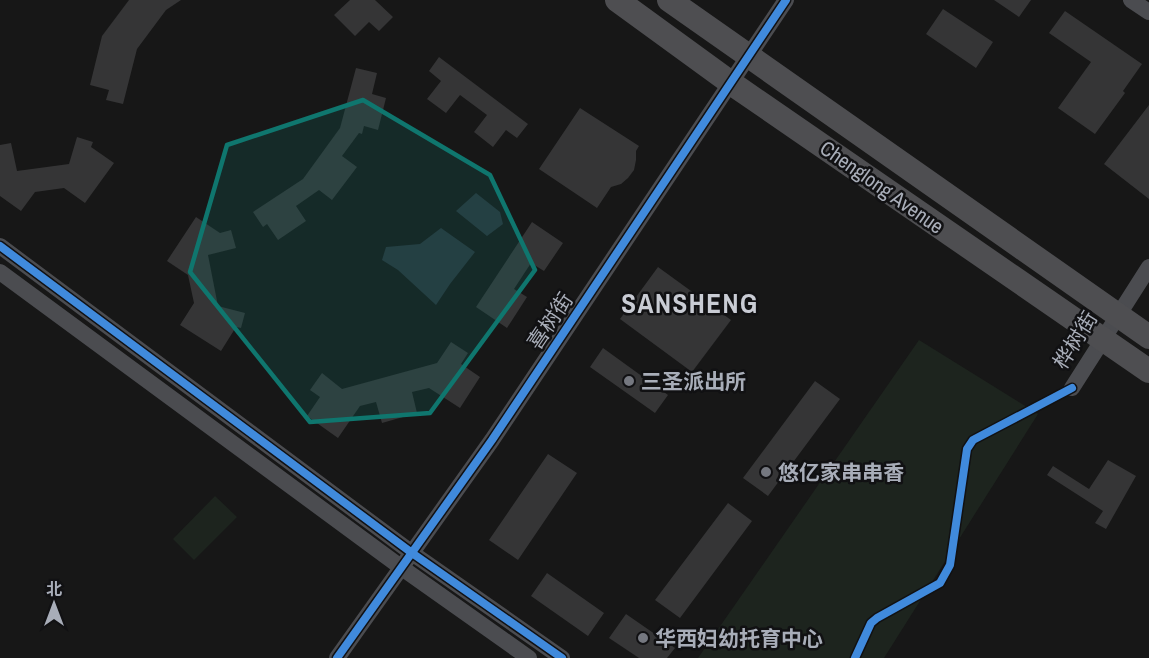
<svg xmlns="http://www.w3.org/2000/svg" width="1149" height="658" font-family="'Archivo Narrow','Noto Sans SC',sans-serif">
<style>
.green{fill:#1d241e}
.water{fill:#2a3239}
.building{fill:#353536}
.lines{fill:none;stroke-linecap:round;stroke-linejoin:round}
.minor{stroke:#4b4c50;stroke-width:16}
.highway{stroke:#4e4e51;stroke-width:24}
.cycleway-casing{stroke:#111113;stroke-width:11}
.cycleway{stroke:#408adc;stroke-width:8}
.marked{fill:#0f766e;fill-opacity:0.2;stroke:#0f766e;stroke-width:4.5;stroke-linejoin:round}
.poi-dot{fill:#757880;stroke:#111113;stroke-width:2}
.labels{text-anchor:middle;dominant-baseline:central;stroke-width:5;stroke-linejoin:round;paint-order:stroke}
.street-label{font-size:21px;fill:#a8adb8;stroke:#111113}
.poi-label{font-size:21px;font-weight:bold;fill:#a8adb8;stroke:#111113;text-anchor:start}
.district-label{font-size:27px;font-weight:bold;letter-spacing:1.5px;fill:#c9ccd4;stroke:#111113}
</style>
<rect width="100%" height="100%" fill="#171717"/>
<path class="green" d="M 919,340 L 1038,414 L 884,658 L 698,658 Z
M 215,496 L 237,517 L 194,560 L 173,539 Z"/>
<path class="water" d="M 476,193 L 500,212 L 503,224 L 487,236 L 456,211 Z
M 441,228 L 475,252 L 450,284 L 436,305 L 398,270 L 382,260 L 386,247 L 420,244 Z"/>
<path class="building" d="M 129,0 L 181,0 L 166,10 L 137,49 L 123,104 L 106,100 L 109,90 L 90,85 L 102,36 Z
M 350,0 L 375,0 L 393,17 L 379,31 L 369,22 L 355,36 L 334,15 Z
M 994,0 L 1031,0 L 1019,17 Z
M 943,9 L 993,42 L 976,68 L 926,34 Z
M 1065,11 L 1142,64 L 1123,91 L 1125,93 L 1095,134 L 1058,108 L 1091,62 L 1049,33 Z
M 439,57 L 528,124 L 517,138 L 506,130 L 493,147 L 474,132 L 487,115 L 460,95 L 446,113 L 427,99 L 441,81 L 429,71 Z
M 356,68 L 377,73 L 372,94 L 386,98 L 378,130 L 364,126 L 362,134 L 359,133 L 342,156 L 357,167 L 332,200 L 319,190 L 296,206 L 306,221 L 278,240 L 267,224 L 263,227 L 253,212 L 303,179 L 340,128 Z
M 1149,105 L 1149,199 L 1104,164 Z
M 580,108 L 639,146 L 636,151 L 636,160 L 634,170 L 628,178 L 621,184 L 611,187 L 597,208 L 539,169 Z
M 77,137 L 93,142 L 91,147 L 114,163 L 85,203 L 64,188 L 35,192 L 21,211 L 0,196 L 0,145 L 11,143 L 17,171 L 69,164 Z
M 196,217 L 220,233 L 231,230 L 236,248 L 208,255 L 218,306 L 245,313 L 241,328 L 236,327 L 221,351 L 180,325 L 194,303 L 188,275 L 167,261 Z
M 532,222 L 563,243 L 544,271 L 531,263 L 514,289 L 527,297 L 507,328 L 476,307 Z
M 658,267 L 731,320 L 692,372 L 620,319 Z
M 451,342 L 468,353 L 461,364 L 480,377 L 460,408 L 429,388 L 412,392 L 417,413 L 382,423 L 376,402 L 360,406 L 338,438 L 307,416 L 320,397 L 310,390 L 322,373 L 342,389 L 437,363 Z
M 603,348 L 668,395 L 655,413 L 590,367 Z
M 815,381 L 840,399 L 768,496 L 743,478 Z
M 548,454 L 577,473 L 518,560 L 489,540 Z
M 1108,460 L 1136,476 L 1106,529 L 1095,523 L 1103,511 L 1047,475 L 1053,466 L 1089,489 Z
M 728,503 L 752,521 L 680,618 L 655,600 Z
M 547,573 L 604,613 L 588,636 L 531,596 Z
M 626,614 L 675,648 L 667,658 L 639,658 L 609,638 Z"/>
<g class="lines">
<path class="minor" d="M 1131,0 L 1149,12
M 0,246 L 412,553 L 562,658
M 0,272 L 402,568 L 529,658
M 1072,388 L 1149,267
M 337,658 L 492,440 L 786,0"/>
<path class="highway" d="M 617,0 L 731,83 L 1149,371
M 669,0 L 1149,337"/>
<g class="cycleway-casing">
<path id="cycleway" d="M 0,246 L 412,553 L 562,658
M 337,658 L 492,440 L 786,0
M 855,658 L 871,623 L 877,618 L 940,583 L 950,565 L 967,449 L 973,440 L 1072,388"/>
</g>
<use href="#cycleway" class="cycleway"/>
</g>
<path class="marked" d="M 363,100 L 490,175 L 535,270 L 430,413 L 310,422 L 190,272 L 227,145 Z"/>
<g class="poi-dot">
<circle cx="629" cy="381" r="6"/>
<circle cx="766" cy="472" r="6"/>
<circle cx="643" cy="638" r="6"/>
</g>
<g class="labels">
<g class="street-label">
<text transform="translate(882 187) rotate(35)">Chenglong Avenue</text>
<text transform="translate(550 321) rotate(-56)">喜树街</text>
<text transform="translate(1075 340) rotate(-58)">桦树街</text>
</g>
<g class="poi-label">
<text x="641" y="381">三圣派出所</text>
<text x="778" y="472">悠亿家串串香</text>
<text x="655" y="638">华西妇幼托育中心</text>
</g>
<g class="district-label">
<text x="690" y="303">SANSHENG</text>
</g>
</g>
<g transform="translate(54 604)" stroke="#111113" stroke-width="4.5" paint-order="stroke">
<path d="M0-4.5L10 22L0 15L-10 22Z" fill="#a8adb8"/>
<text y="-9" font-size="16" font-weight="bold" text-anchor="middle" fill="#a8adb8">北</text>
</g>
</svg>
